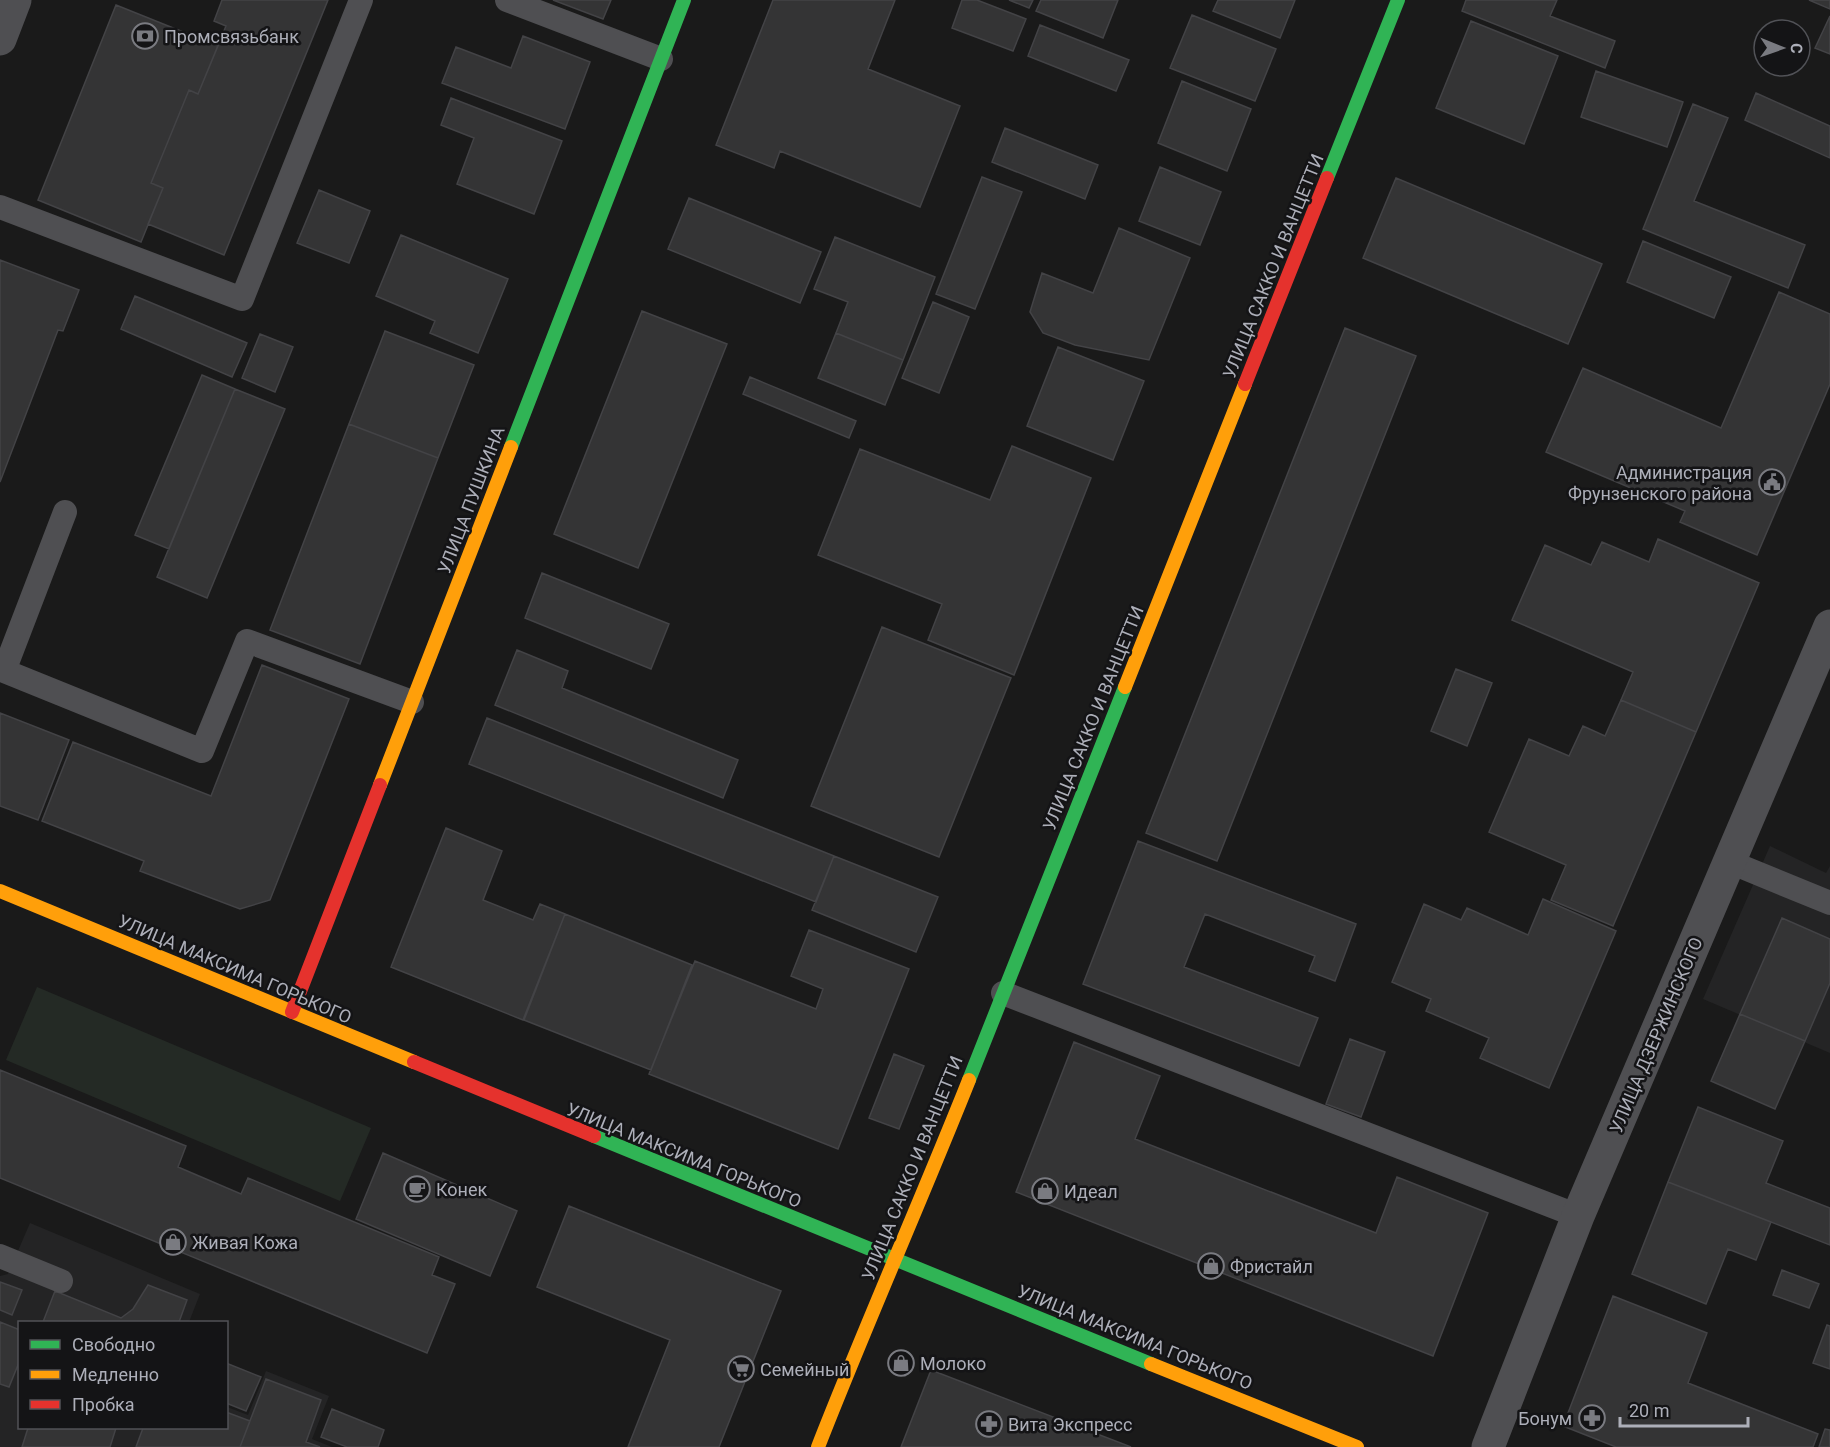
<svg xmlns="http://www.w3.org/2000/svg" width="1830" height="1447" font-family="Roboto,sans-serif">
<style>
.built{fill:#242425}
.green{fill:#242a25}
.building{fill:#343435;stroke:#434346;stroke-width:1.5}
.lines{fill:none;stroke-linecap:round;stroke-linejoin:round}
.lane{stroke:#4f4f52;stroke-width:24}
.street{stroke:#4f4f52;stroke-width:33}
.fast{stroke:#30b455;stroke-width:14}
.slow{stroke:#ff9f0a;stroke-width:14}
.jam{stroke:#e5322d;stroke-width:14}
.labels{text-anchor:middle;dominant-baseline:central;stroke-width:5;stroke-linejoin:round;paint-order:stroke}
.poi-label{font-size:18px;fill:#adafb9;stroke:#141416;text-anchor:start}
.street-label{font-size:18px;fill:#adafb9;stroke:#141416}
</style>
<rect width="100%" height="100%" fill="#1a1a1a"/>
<path class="built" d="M 1770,846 L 1826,873 L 1830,866 L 1830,1053 L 1703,999 Z
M 30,1223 L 200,1294 L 189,1322 L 20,1322 L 20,1428 L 226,1428 L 227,1407 L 248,1415 L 266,1371 L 329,1396 L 312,1439 L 332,1447 L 0,1447 L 0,1276 L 8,1274 Z"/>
<path class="green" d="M 37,987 L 371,1128 L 340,1201 L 6,1060 Z"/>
<path class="building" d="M 222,0 L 328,0 L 224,255 L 148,224 L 163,188 L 151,183 L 189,90 L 198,94 L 226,26 L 214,21 Z
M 553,0 L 611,0 L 603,19 Z
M 773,0 L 895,0 L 868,69 L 960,106 L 920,207 L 780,151 L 774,168 L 716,145 Z
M 962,0 L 977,0 L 1026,19 L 1013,51 L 952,28 Z
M 1009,0 L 1033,0 L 1029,8 Z
M 1041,0 L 1118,0 L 1103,38 L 1036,11 Z
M 1218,0 L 1295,0 L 1280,38 L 1213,11 Z
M 1466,0 L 1557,0 L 1550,16 L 1615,41 L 1605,68 L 1462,11 Z
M 1809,0 L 1830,0 L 1830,9 Z
M 116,5 L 218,46 L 198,94 L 189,90 L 151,183 L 163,188 L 141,242 L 38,200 Z
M 1192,15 L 1276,49 L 1255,101 L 1170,68 Z
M 1830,16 L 1830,54 L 1815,48 Z
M 1471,21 L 1558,56 L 1524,144 L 1436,108 Z
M 1040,25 L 1129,60 L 1116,91 L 1028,56 Z
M 523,36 L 590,62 L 565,129 L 442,83 L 456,47 L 511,68 Z
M 1596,71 L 1683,102 L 1667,147 L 1581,117 Z
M 1182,81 L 1251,109 L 1227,171 L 1158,143 Z
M 1756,93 L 1830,126 L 1830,158 L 1745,120 Z
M 451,98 L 562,141 L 534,214 L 457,184 L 474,138 L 441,125 Z
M 1693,104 L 1728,118 L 1694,201 L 1805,245 L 1788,288 L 1643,229 Z
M 1005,128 L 1098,165 L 1085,199 L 992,162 Z
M 1160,167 L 1221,192 L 1200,245 L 1139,221 Z
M 982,177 L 1022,192 L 975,309 L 936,294 Z
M 1396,178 L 1602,264 L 1568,344 L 1363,258 Z
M 319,190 L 370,211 L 349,263 L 297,243 Z
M 689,198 L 821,252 L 800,303 L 668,249 Z
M 1119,228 L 1190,258 L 1149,360 L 1075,345 L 1043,333 L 1030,312 L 1042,273 L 1093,293 Z
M 401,235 L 508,279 L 478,353 L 430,333 L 435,321 L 376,296 Z
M 835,237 L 935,277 L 903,360 L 836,333 L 848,302 L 814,289 Z
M 1643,241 L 1731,277 L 1714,318 L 1627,282 Z
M 0,260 L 79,290 L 63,331 L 58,330 L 0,482 Z
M 1779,292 L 1830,314 L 1830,384 L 1757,555 L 1680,522 L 1685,511 L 1546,452 L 1583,368 L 1721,428 Z
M 135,296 L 247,343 L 232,377 L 121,329 Z
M 933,302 L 969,317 L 939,393 L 902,378 Z
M 642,311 L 727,344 L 638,568 L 554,534 Z
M 1345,328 L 1416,356 L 1217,861 L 1146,833 Z
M 385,331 L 474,365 L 438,458 L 349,424 Z
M 836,333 L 903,360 L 885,405 L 818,378 Z
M 260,334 L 293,347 L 275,392 L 242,378 Z
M 1058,347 L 1144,381 L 1113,460 L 1027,426 Z
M 202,375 L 235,389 L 169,549 L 135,535 Z
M 750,377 L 856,421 L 849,438 L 743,394 Z
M 235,389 L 285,409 L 207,598 L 157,577 Z
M 349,424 L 438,458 L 360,664 L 270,630 Z
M 1012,446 L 1091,478 L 1014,675 L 928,640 L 942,604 L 818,555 L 860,449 L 990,500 Z
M 1658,539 L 1759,583 L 1696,732 L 1621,700 L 1633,672 L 1512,620 L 1545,545 L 1591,565 L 1602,542 L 1649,562 Z
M 542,573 L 669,624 L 651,669 L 525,618 Z
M 882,627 L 1011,678 L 939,857 L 811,806 Z
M 517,650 L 568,671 L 562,688 L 738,760 L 723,798 L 495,705 Z
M 262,665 L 349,699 L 270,900 L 240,909 L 140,871 L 144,861 L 42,821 L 73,742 L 211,796 Z
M 1456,669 L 1492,683 L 1467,746 L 1431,731 Z
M 1621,700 L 1696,732 L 1613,926 L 1551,900 L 1566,865 L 1489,832 L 1529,739 L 1569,756 L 1583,726 L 1605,736 Z
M 0,713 L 69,740 L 38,820 L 0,806 Z
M 487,718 L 834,856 L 816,902 L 469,764 Z
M 446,828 L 502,851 L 483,900 L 533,920 L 540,904 L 565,914 L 523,1020 L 391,967 Z
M 1138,841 L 1356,924 L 1335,981 L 1309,971 L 1315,956 L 1205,914 L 1184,967 L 1318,1018 L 1299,1066 L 1083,984 Z
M 834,856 L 938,897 L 916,952 L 812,910 Z
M 1543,899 L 1616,931 L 1549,1088 L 1480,1058 L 1489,1038 L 1426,1011 L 1431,999 L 1392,982 L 1424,904 L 1461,920 L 1467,908 L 1528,935 Z
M 565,914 L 692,965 L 651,1070 L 524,1020 Z
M 1782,918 L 1830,939 L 1830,983 L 1805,1041 L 1740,1014 Z
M 809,930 L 909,969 L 838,1149 L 649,1074 L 695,961 L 816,1009 L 823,989 L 791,976 Z
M 1740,1014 L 1805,1041 L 1775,1109 L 1711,1081 Z
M 1350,1039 L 1385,1052 L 1361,1117 L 1326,1104 Z
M 1074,1042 L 1160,1076 L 1135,1139 L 1376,1233 L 1397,1177 L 1488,1213 L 1433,1356 L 1016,1192 Z
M 894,1054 L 924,1066 L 899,1129 L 869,1118 Z
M 0,1070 L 186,1146 L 178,1167 L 241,1194 L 248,1178 L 439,1257 L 432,1275 L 455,1284 L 427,1353 L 0,1178 Z
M 1698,1107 L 1783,1141 L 1766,1183 L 1830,1208 L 1830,1245 L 1668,1182 Z
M 383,1153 L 517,1211 L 490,1276 L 356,1219 Z
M 1668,1182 L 1771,1222 L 1756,1260 L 1728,1249 L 1706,1304 L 1632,1274 Z
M 569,1206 L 781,1291 L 719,1447 L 628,1447 L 670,1340 L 537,1287 Z
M 1782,1270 L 1819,1284 L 1809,1308 L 1773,1295 Z
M 0,1282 L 22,1290 L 12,1315 L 0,1310 Z
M 148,1285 L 187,1300 L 179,1322 L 43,1322 L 55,1291 L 121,1318 L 133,1309 Z
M 1613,1296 L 1707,1333 L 1688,1383 L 1818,1434 L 1813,1447 L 1616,1447 L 1563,1426 Z
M 0,1322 L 20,1330 L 20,1360 L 9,1387 L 0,1384 Z
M 1827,1325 L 1830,1326 L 1830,1369 L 1813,1363 Z
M 897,1351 L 912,1358 L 905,1376 L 889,1369 Z
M 226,1363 L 261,1377 L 246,1411 L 226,1403 Z
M 931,1370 L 1131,1447 L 901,1447 Z
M 266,1379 L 321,1400 L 306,1442 L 320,1447 L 240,1447 Z
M 332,1409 L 384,1430 L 378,1447 L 347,1447 L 321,1437 Z
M 226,1412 L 250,1421 L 240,1447 L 136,1447 L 143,1428 L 226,1428 Z
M 28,1428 L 116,1428 L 110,1447 L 22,1447 Z
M 1825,1429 L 1830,1430 L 1830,1447 L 1819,1447 Z"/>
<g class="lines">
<path class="lane" d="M 507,0 L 661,59
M 0,207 L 242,299 L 361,0
M 65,512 L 4,671 L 202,751 L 247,641 L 412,702
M 1730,862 L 1830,903
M 1003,993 L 1578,1216
M 0,1256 L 61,1281"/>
<path class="street" d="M 0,39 L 15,0
M 1488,1447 L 1578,1216 L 1830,626"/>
<path class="fast" d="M 1327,178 L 1398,0
M 511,447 L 684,0
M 969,1080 L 1125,687
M 594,1136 L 1151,1364"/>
<path class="slow" d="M 1125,687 L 1245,384
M 380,785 L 511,447
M 0,891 L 414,1062
M 1151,1364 L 1357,1447
M 818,1447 C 866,1324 920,1203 969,1080"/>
<path class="jam" d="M 1245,384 L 1327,178
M 292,1012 L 380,785
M 414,1062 L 594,1136"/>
</g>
<defs>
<g id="bank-ring" transform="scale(1.35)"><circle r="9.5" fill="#141416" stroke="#7a7b81" stroke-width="1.5"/><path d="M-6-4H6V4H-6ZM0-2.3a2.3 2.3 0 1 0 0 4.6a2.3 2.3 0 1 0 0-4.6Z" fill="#7a7b81"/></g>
<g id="civic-ring" transform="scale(1.35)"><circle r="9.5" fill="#141416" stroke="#7a7b81" stroke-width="1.5"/><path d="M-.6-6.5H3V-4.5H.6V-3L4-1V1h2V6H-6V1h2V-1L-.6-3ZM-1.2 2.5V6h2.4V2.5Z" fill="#7a7b81"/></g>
<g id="cafe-ring" transform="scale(1.35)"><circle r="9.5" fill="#141416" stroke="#7a7b81" stroke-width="1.5"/><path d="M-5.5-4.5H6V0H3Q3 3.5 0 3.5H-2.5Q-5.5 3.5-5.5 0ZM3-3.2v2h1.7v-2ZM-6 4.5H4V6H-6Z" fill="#7a7b81"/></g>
<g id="shop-ring" transform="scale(1.35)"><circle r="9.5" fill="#141416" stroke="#7a7b81" stroke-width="1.5"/><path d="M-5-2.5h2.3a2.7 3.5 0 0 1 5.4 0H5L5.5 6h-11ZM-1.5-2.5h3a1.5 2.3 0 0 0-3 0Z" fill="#7a7b81"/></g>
<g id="supermarket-ring" transform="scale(1.35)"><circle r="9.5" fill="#141416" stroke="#7a7b81" stroke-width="1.5"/><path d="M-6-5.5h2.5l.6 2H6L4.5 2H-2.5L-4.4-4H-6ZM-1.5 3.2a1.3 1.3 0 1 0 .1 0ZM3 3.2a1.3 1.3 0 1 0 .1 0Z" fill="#7a7b81"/></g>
<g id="pharmacy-ring" transform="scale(1.35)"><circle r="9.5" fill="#141416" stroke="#7a7b81" stroke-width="1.5"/><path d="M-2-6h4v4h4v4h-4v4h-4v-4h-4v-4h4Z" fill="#7a7b81"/></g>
</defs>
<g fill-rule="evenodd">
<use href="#bank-ring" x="145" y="36"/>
<use href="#civic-ring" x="1772" y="482"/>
<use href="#cafe-ring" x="417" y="1189"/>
<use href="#shop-ring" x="1045" y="1191"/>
<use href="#shop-ring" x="173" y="1242"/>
<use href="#shop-ring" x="1211" y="1266"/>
<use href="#shop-ring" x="901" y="1363"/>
<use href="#supermarket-ring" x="741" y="1369"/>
<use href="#pharmacy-ring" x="1592" y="1418"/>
<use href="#pharmacy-ring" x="989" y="1424"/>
</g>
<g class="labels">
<g class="poi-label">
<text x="164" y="36">Промсвязьбанк</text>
<text x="1752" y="472" text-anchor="end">Администрация<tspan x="1752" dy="21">Фрунзенского района</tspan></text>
<text x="436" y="1189">Конек</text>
<text x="1064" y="1191">Идеал</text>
<text x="192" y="1242">Живая Кожа</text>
<text x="1230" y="1266">Фристайл</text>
<text x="920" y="1363">Молоко</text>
<text x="760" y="1369">Семейный</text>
<text x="1572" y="1418" text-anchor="end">Бонум</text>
<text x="1008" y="1424">Вита Экспресс</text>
</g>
<g class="street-label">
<text transform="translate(1273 266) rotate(-68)">УЛИЦА САККО И ВАНЦЕТТИ</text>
<text transform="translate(471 500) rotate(-69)">УЛИЦА ПУШКИНА</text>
<text transform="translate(1093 718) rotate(-68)">УЛИЦА САККО И ВАНЦЕТТИ</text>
<text transform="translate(235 969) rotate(23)">УЛИЦА МАКСИМА ГОРЬКОГО</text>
<text transform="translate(1656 1035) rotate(-67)">УЛИЦА ДЗЕРЖИНСКОГО</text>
<text transform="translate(684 1155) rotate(22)">УЛИЦА МАКСИМА ГОРЬКОГО</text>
<text transform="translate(912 1168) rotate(-68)">УЛИЦА САККО И ВАНЦЕТТИ</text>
<text transform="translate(1135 1337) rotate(22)">УЛИЦА МАКСИМА ГОРЬКОГО</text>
</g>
</g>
<rect x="18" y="1321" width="210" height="108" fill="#141416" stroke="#515257" stroke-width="1.5"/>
<rect x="30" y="1340" width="30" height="9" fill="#30b455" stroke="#515257" stroke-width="1.5"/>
<text x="72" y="1351" font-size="18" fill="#adafb9">Свободно</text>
<rect x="30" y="1370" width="30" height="9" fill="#ff9f0a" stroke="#515257" stroke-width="1.5"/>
<text x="72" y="1381" font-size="18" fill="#adafb9">Медленно</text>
<rect x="30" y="1400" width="30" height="9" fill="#e5322d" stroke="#515257" stroke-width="1.5"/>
<text x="72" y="1411" font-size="18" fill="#adafb9">Пробка</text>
<g transform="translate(1782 48) rotate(91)"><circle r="28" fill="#141416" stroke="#515257" stroke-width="1.5"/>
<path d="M0-4.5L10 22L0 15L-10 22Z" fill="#7a7b81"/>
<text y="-9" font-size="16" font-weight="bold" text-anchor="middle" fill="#adafb9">С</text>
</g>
<path d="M1620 1417v9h128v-9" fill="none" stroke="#adafb9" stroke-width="3"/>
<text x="1629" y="1417" font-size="18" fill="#adafb9" stroke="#141416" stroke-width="4.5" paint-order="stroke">20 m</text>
</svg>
